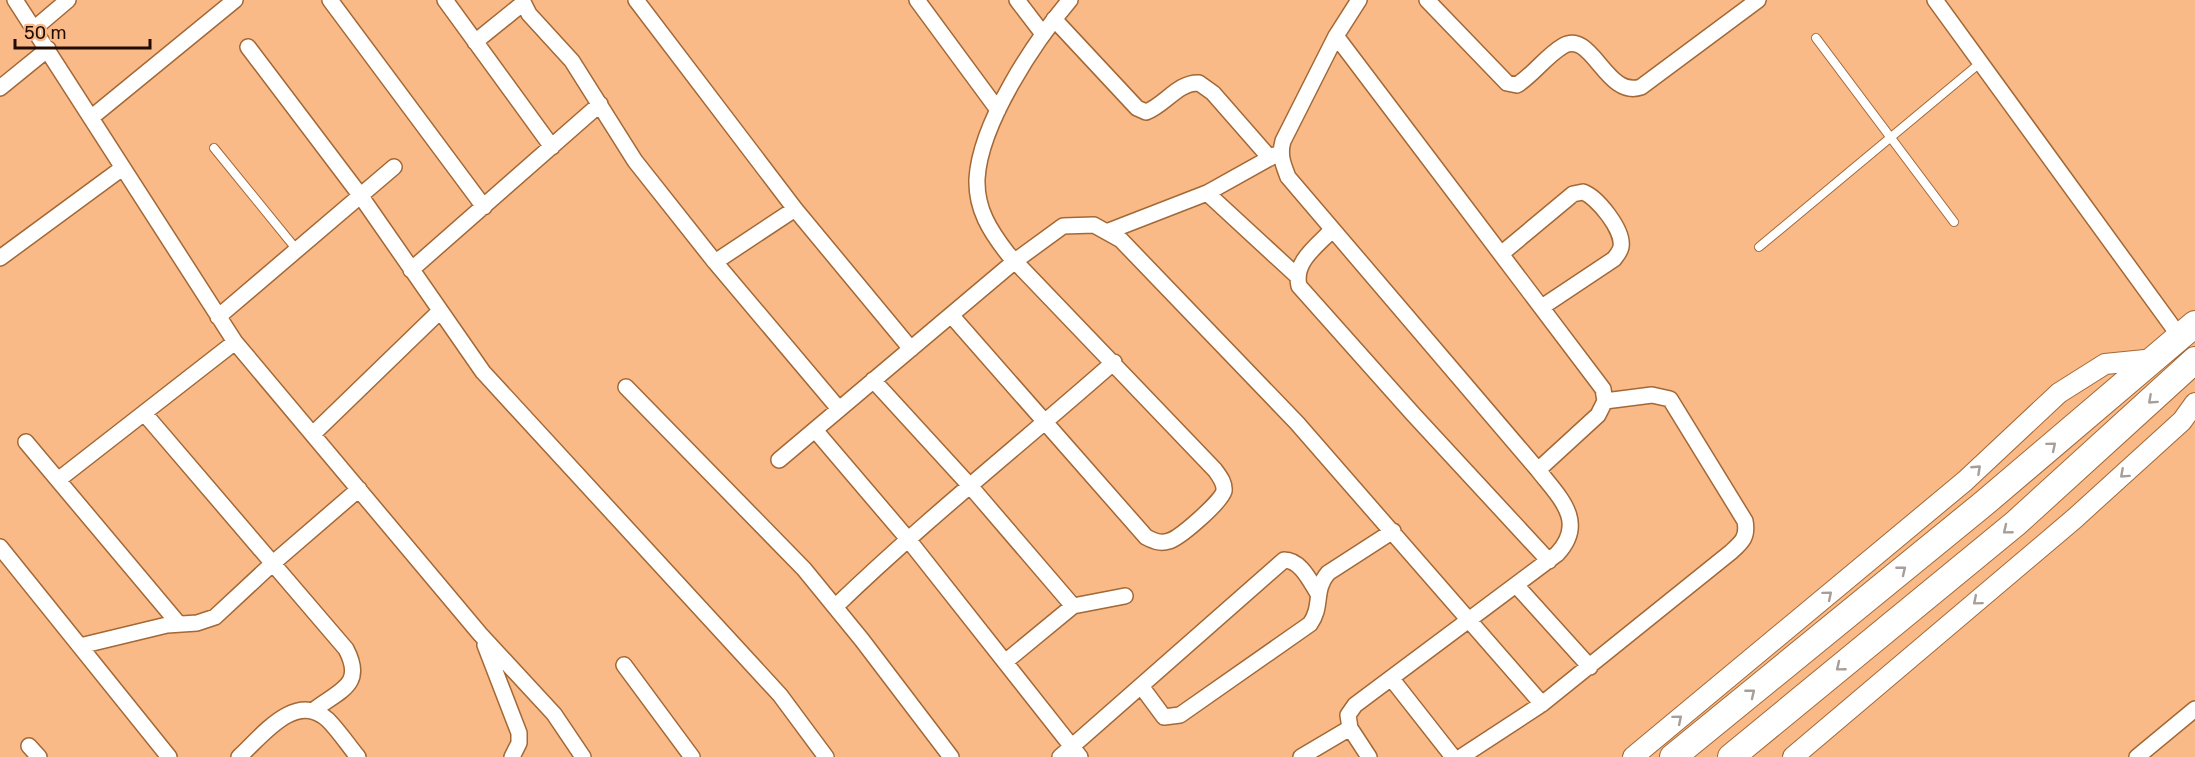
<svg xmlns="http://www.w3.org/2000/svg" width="2195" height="757" font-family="Rubik,sans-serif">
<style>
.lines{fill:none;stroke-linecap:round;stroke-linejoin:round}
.service-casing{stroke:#a26836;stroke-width:10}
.minor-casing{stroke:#a26836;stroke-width:18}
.tertiary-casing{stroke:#a26836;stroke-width:22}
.trunk-casing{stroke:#a26836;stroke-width:28}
.service{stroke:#fff;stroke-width:8}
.minor{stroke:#fff;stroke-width:15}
.tertiary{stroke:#fff;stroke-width:20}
.trunk{stroke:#fff;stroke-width:26}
.oneway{stroke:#a79e99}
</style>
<rect width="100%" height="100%" fill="#faba87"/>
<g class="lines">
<g class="service-casing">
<path id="service" d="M 1816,38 L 1954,222
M 214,148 L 297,250
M 1759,247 L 1980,63"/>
</g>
<g class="minor-casing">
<path id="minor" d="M 15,0 L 235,342 L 480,634 L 554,714 L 583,757
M 330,0 L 484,207
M 445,0 L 552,147
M 522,0 L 529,14 L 572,61 L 635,161 L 715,262 L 839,409
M 636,0 L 795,209 L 911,349
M 917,0 L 998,110
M 1017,0 L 1043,34
M 1359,0 L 1336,36 L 1283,141 C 1279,155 1283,164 1288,177 L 1538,470 C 1560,498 1587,522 1557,554 L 1355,705 L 1348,715 L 1350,728 L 1369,757
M 1427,0 L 1507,83 L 1517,85 C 1534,74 1546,56 1563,46 C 1592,29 1606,99 1641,87 L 1758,0
M 1935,0 L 2180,337
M 1054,19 L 1137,108 L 1146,112 C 1165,105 1178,82 1199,83 L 1213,93 L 1270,158
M 35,28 L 68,0
M 1336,36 L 1603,389 L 1605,401 L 1598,415 L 1538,470
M 475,42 L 522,4
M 248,47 L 360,195 L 483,372 L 780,695 L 826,757
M 0,88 L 48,49
M 92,117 L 235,0
M 1207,193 L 1297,276
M 1332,230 C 1317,246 1293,262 1299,286 L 1413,414 L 1549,561
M 1109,231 L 1207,193 L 1277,154
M 1501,254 L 1573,194 L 1583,192 C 1597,197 1624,230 1621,247 C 1620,252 1617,255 1614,259 L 1542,307
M 0,258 L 121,169
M 715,262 L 795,209
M 411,270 L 600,104
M 951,315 L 1146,537 C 1154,541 1160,544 1169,541 C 1180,538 1221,502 1224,491 C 1225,483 1220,477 1215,470 L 1008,254 C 990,231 976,209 977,179 C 980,123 1035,41 1070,0
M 218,317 L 394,167
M 873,380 L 971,487 L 1073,606
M 626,387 L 804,569 L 862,640 L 951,757
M 144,413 L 346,649 C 365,685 340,690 314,710
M 815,430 L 907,538 L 1080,757
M 313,434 L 439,312
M 26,442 L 178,623
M 779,460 L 1015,261 L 1063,226 L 1094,225 L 1121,240 L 1297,423 L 1542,704
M 58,480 L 235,342
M 0,547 L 169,757
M 1516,585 L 1590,667
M 835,607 C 924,521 1021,444 1114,362
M 485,645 L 519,733 L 519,743 L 512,757
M 80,646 L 167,625 L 197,623 L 215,617 L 272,564 L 359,489
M 1005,662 L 1073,606 L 1125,596
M 624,665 L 692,757
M 1391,678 L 1453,757
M 1141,686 L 1164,717 L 1180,715 L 1310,624 C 1323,606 1313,591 1328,573 L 1393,531
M 29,746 L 39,757
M 239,757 C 262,736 296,690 328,720 C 339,731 348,745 358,757
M 1060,757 L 1284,560 C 1300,560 1309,579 1317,592
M 1301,757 L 1350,728
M 1461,757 L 1542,704 L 1731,552 C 1742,542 1748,537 1745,521 L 1670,399 L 1652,395 L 1605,401
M 2137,757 L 2195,709"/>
</g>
<g class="tertiary-casing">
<path id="tertiary" d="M 1633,757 L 1965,481 L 2059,393 L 2105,364 L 2155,359
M 1793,757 L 2074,519 L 2182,421 L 2195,403"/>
</g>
<g class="trunk-casing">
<path id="trunk" d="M 1673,757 L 1982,505 L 2195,324
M 1731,757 L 2016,523 L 2195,360"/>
</g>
<use href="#service" class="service"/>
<use href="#minor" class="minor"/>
<use href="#tertiary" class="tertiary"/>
<use href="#trunk" class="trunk"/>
</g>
<defs><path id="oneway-chevron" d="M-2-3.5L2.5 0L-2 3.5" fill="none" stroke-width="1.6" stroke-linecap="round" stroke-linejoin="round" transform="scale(1.5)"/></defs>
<g class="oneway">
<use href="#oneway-chevron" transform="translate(2152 400) rotate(138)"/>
<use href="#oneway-chevron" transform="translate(2052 446) rotate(-40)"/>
<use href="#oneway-chevron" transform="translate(1977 469) rotate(-43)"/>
<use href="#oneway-chevron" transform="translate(2124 474) rotate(138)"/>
<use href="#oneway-chevron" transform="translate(2007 530) rotate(141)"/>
<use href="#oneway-chevron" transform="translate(1902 570) rotate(-39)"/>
<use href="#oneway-chevron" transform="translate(1828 595) rotate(-40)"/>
<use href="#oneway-chevron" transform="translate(1977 601) rotate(140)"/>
<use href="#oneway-chevron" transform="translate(1840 667) rotate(141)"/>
<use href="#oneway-chevron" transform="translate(1751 693) rotate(-39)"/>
<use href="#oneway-chevron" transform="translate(1678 719) rotate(-40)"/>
</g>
<path d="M15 39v9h135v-9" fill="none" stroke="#220c00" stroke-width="3"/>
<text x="24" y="39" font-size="18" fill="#220c00" stroke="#faba87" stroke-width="4.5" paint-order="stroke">50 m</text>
</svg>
